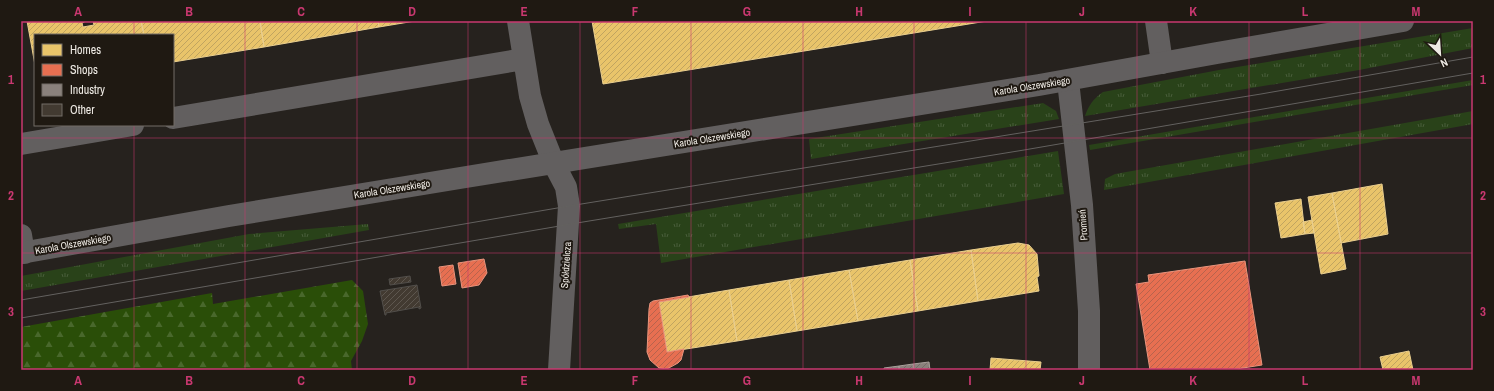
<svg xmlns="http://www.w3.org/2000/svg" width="1494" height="391" font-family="'Archivo Narrow',sans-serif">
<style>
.grass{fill:url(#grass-tufts)}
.forest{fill:url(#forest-firs)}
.homes{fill:url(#homes-hatch);stroke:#eacf8f}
.shops{fill:url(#shops-hatch);stroke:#e9947d}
.industry{fill:url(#industry-hatch);stroke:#a8a09b}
.building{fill:url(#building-hatch);stroke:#514e4a}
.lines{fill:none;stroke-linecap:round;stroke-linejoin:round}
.minor{stroke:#625f5f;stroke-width:22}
.tertiary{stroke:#625f5f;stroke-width:22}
.tram{stroke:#63615f;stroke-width:1}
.grid{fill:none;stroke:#c93870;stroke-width:1;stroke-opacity:0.55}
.labels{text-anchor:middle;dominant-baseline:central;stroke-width:4;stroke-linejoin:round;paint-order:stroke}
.street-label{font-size:10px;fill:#eeeae4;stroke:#1f1912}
.neatline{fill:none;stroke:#c93870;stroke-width:1.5}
.grid-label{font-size:13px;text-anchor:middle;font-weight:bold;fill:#c93870}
</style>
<defs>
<pattern id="grass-tufts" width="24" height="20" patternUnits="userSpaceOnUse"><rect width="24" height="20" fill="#294219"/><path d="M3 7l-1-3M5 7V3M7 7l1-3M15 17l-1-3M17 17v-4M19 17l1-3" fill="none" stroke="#485d3a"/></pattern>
<pattern id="forest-firs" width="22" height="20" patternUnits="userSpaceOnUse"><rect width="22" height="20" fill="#2a4e08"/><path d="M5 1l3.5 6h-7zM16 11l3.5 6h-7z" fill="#49682c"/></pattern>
<pattern id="homes-hatch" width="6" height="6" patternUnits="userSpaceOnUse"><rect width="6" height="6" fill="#e9c46a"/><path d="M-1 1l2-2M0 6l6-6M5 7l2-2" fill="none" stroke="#c0a460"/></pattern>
<pattern id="shops-hatch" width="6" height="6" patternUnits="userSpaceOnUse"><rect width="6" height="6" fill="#e76f51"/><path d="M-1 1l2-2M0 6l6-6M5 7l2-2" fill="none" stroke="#b7634d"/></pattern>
<pattern id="industry-hatch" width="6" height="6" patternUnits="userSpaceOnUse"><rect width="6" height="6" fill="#8a817c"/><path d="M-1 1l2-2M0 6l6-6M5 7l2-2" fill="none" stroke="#736c68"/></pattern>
<pattern id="building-hatch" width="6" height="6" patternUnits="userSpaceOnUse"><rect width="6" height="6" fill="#423a31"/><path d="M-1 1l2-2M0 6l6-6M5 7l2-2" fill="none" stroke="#5e574f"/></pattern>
</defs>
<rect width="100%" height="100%" fill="#26221e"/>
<path class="grass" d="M 1473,28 L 1473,48 L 1359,70 L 1085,116 C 1089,105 1093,99 1103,92 L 1219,70 Z
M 1473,80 L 1473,85 L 1090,150 L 1089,145 Z
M 1043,103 L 1056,111 L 1059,119 L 811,159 L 809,139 Z
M 1473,111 L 1473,124 L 1104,190 L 1105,179 L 1115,174 Z
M 1058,151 L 1064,194 L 661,263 L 656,224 L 619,229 L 618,224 Z
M 368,224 L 369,230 L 21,291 L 21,276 L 249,234 Z"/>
<path class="forest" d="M 352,280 L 363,291 L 368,324 L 362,341 L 351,361 L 352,370 L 21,370 L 21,327 L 212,293 L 213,304 Z"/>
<path class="homes" d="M 27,21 L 86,21 L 82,23 L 83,27 L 94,25 L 93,21 L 141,21 L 144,35 L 35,35 L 35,65 Z
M 141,21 L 260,21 L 264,47 L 173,62 L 173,35 L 144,35 Z
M 260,21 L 378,21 L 379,27 L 264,47 Z
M 378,21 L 415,21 L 379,27 Z
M 592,21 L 987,21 L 603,84 Z
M 1382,184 L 1388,234 L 1341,243 L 1332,193 Z
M 1332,193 L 1346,269 L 1321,274 L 1308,197 Z
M 1301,199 L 1305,234 L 1281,238 L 1275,203 Z
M 1312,220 L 1314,233 L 1305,234 L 1303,222 Z
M 1018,243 L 1029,245 L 1037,254 L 1039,276 L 1037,277 L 1039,291 L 978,301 L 971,250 Z
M 971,250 L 978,301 L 918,311 L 910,260 Z
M 910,260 L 918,311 L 858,321 L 849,270 Z
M 849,270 L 858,321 L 797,331 L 789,280 Z
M 789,280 L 797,331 L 737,341 L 729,290 Z
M 729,290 L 737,341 L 667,352 L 659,302 Z
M 1409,351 L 1413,370 L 1383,370 L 1380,357 Z
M 991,358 L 1041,362 L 1040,370 L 990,370 Z"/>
<path class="shops" d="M 484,259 L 487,273 L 479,285 L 462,288 L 458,263 Z
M 1245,261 L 1262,365 L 1230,370 L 1150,370 L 1136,284 L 1149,282 L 1148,275 Z
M 453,265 L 456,284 L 442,286 L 439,267 Z
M 688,295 L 689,297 L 659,302 L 667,352 L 684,349 L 681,360 L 678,363 L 667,369 L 659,368 L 650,360 L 647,352 L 649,309 L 650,303 L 653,301 Z"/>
<path class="industry" d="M 929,362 L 930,370 L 914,370 L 913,364 Z
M 913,364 L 914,370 L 899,370 L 899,366 Z
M 899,366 L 899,370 L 884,370 L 884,368 Z"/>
<path class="building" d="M 410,276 L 411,282 L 390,285 L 389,279 Z
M 417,285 L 421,308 L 419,309 L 419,307 L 386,313 L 386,315 L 385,315 L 380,291 Z"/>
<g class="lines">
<path class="minor" d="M 518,21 L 530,96 L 538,124 L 554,164
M 1156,21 L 1162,63
M 1068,81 L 1082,205 L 1089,311 L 1089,370
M 173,118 L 524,59
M 21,144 L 133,125
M 21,235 L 24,253"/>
<path class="tertiary" d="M 554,164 L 566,187 L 569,206 L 559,370
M 21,253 L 229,216 L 460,178 L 1039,85 L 1217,53 L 1403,21"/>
<path class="tram" d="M 21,300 L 569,206 L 1261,94 L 1473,57
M 21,318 L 583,222 L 1024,150 L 1473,73"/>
</g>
<path class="grid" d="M 134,21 L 134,35M 245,21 L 245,370M 357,21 L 357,370M 468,21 L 468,370M 580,21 L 580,370M 691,21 L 691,370M 803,21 L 803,370M 914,21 L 914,370M 1026,21 L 1026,370M 1137,21 L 1137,370M 1249,21 L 1249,370M 1360,21 L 1360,370M 134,125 L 134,370M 21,138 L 1473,138M 21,253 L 1473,253"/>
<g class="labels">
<g class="street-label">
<text transform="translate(1032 86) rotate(-9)">Karola Olszewskiego</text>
<text transform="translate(712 138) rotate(-9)">Karola Olszewskiego</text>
<text transform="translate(392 189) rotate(-9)">Karola Olszewskiego</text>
<text transform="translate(1083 225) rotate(-94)">Promień</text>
<text transform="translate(73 244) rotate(-10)">Karola Olszewskiego</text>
<text transform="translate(566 265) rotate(-86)">Spółdzielcza</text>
</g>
</g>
<rect width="1494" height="391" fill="none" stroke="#1f1912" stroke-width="44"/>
<rect x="34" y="34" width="140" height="92" fill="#1f1912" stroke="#726d66"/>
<rect x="42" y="44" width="20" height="12" fill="#e9c46a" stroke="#726d66"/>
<text x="70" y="54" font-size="12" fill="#eeeae4">Homes</text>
<rect x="42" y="64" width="20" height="12" fill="#e76f51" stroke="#726d66"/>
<text x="70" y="74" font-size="12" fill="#eeeae4">Shops</text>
<rect x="42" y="84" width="20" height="12" fill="#8a817c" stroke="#726d66"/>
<text x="70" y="94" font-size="12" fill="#eeeae4">Industry</text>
<rect x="42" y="104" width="20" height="12" fill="#423a31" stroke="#726d66"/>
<text x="70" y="114" font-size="12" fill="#eeeae4">Other</text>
<g transform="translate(1440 54) rotate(155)" stroke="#1f1912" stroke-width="3" paint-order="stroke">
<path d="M0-3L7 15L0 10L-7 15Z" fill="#eeeae4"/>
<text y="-6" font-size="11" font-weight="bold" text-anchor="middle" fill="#eeeae4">N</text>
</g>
<rect x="22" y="22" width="1450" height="347" class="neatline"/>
<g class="grid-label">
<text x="78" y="16">A</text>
<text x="189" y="16">B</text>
<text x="301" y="16">C</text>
<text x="412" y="16">D</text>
<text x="524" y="16">E</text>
<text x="635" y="16">F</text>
<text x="747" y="16">G</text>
<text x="859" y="16">H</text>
<text x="970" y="16">I</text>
<text x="1082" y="16">J</text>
<text x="1193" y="16">K</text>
<text x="1305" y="16">L</text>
<text x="1416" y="16">M</text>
<text x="11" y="84">1</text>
<text x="1483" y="84">1</text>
<text x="11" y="200">2</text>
<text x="1483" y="200">2</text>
<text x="11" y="316">3</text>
<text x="1483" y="316">3</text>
<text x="78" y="385">A</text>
<text x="189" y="385">B</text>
<text x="301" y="385">C</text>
<text x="412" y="385">D</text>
<text x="524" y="385">E</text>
<text x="635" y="385">F</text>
<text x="747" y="385">G</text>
<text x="859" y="385">H</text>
<text x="970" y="385">I</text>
<text x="1082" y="385">J</text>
<text x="1193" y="385">K</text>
<text x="1305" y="385">L</text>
<text x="1416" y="385">M</text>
</g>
</svg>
